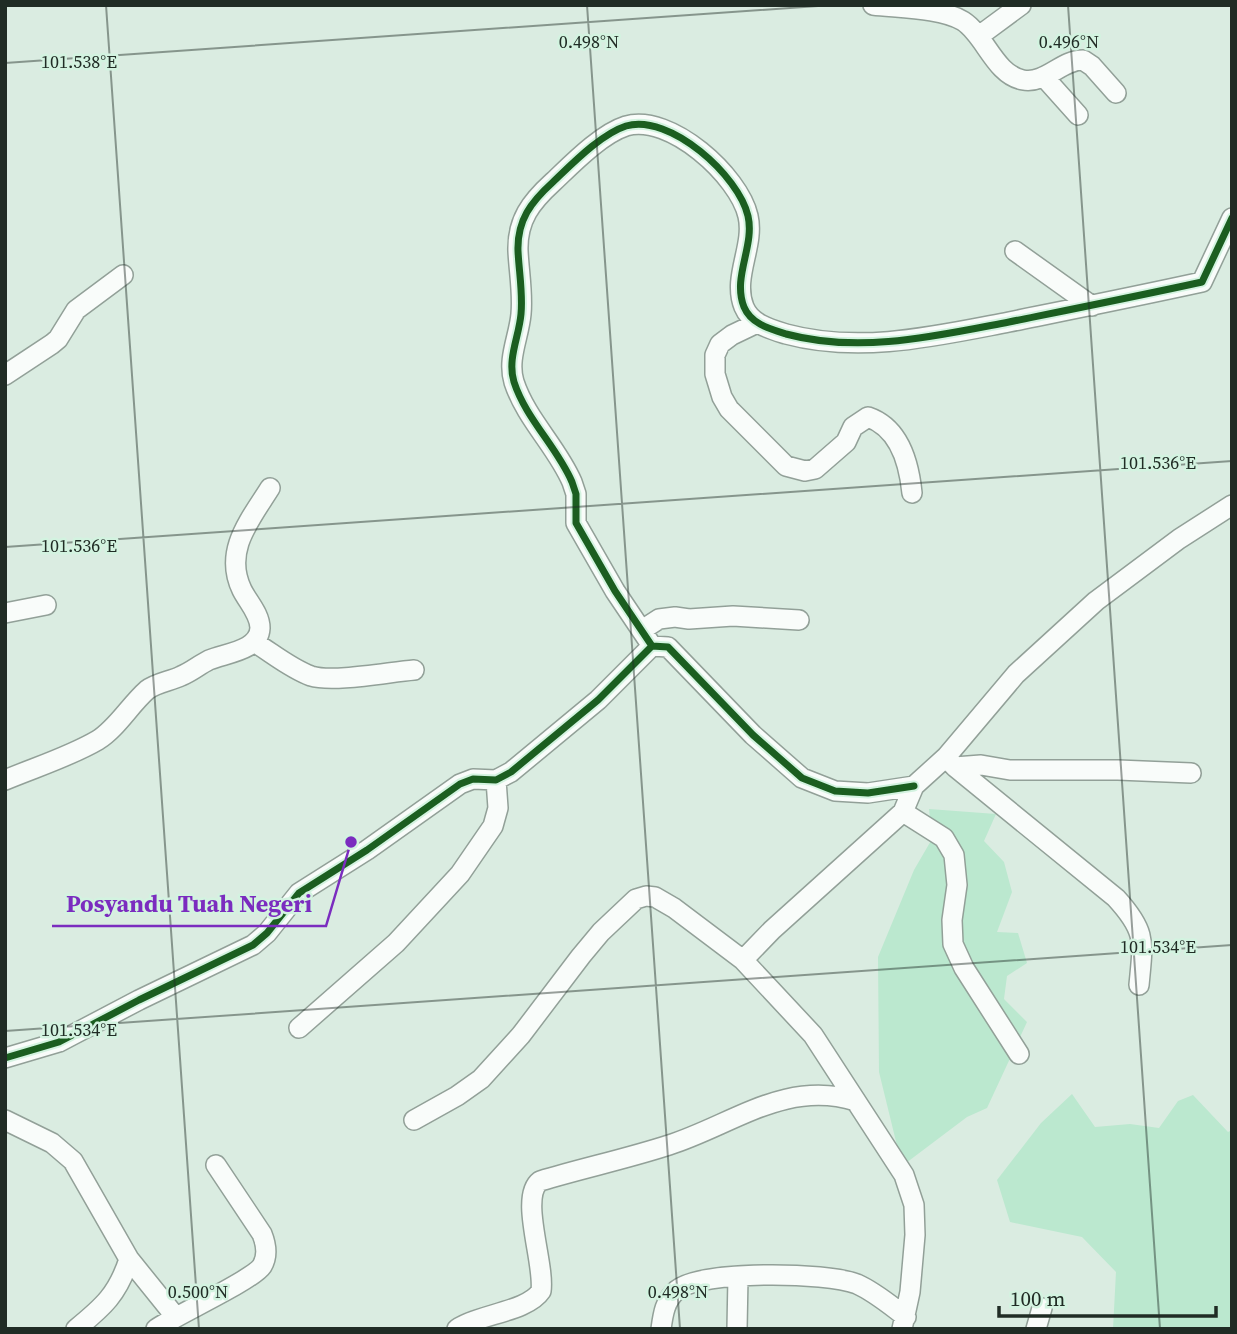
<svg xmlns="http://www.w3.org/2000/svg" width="1237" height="1334" font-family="'Source Serif 4',serif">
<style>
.green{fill:#bbe8cf}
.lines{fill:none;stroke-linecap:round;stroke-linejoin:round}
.minor-casing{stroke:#92a098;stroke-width:22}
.minor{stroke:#f9fcfa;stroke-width:19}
.cycleway-casing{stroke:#d3f3e0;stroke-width:11}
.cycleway{stroke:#1b5e20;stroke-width:7}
.ticks{fill:none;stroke:#202c25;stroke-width:2;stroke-opacity:0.45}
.ticks-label{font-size:18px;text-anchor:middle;fill:#202c25;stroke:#d3f3e0;stroke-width:5;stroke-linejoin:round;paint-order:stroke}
.leader{fill:none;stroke:#7b2cbf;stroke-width:2.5}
.callout-dot{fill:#7b2cbf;stroke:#d3f3e0;stroke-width:2.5}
.callout-label{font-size:24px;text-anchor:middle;font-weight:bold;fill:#7b2cbf;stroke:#d3f3e0;stroke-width:5;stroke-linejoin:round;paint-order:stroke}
</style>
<rect width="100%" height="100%" fill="#daece1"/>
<path class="green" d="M 929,809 L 996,814 L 984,841 L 1004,862 L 1012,892 L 997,932 L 1018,933 L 1027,963 L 1007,976 L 1004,999 L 1027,1022 L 987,1108 L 967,1117 L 902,1166 L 879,1072 L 878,957 L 914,870 L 932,839 Z
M 1072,1094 L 1095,1127 L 1130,1124 L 1159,1128 L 1178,1101 L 1193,1095 L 1228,1132 L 1232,1130 L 1232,1329 L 1113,1329 L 1116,1272 L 1082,1237 L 1010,1222 L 997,1180 L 1041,1123 Z"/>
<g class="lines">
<g class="minor-casing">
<path id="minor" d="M 873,5 C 898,8 942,8 963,21 C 985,35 995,75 1023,80 C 1046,84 1061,60 1083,60 L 1092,66 L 1116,93
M 979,36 L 1021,5
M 1044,77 L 1078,115
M 1015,251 L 1092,306
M 757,323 L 732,335 L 720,344 L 715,355 L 715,374 L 722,397 L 729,409 L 786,466 L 805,471 L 815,469 L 846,442 L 853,427 L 868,417 C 900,428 909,463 912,493
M 5,375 L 52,344 L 58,339 L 76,310 L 123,275
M 5,613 L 46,605
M 642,630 L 659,619 L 675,617 L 689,619 L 733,616 L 799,620
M 254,642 C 272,653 291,669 311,676 C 333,683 389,672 414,670
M 652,646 L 615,591 L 576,523 L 576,494 L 572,482 C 557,447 526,419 514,382 C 507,359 519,337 521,314 C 523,293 519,272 518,251 C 517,220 531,202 553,182 C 572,164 601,134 626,126 C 670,113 739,176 748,216 C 755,246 732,277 744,307 C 751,324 770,329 786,334 C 860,354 936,336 1009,322 C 1073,309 1138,296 1202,282 L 1232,218
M 946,757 L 955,767 L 1116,898 C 1147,932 1143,942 1139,985
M 955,767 L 981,765 L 1010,770 L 1118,770 L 1191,773
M 5,780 C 36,767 69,757 98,740 C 117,728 130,705 147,690 C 156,683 171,681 181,676 C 191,672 199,665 209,660 C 225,653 259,651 260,628 C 260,614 248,602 242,590 C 223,551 250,520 270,488
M 903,812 L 944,838 L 954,855 L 957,885 L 952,920 L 953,944 L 964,968 L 1019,1054
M 743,960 L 772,930 L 903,812 L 914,786 L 946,757 L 1016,674 L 1096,601 L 1179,539 L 1232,505
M 299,1028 L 396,943 L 460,874 L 493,826 L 498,808 L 496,780
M 5,1058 L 59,1042 L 139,1000 L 253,945 L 267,933 L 299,893 L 367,850 L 460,784 L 473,779 L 496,780 L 511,772 L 598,700 L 652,646 L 668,647 L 753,735 L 802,778 L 835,791 L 868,793 L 914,786
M 5,1120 L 52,1143 L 73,1161 L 129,1259 L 175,1316
M 414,1120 L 457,1096 L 481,1079 L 521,1035 L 581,956 L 601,932 L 636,899 L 646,896 L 655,897 L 674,908 L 743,960 L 813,1035 L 904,1175 L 914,1205 L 915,1235 L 910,1292 L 902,1329
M 76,1329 C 103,1307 118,1294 129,1259
M 156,1329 C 176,1315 253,1280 262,1266 C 268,1256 266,1244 262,1234 L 216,1165
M 457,1329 C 479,1314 527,1312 541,1291 C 545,1263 519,1197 540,1181 C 583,1168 626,1159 669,1145 C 732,1125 786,1079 856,1101
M 661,1329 C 663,1314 665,1300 677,1290 C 702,1270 826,1272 857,1284 C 875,1292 890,1305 906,1317
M 737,1329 L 738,1277
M 1036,1329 L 1042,1308"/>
</g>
<use href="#minor" class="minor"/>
<g class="cycleway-casing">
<path id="cycleway" d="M 652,646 L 615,591 L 576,523 L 576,494 L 572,482 C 557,447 526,419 514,382 C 507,359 519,337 521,314 C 523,293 519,272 518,251 C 517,220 531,202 553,182 C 572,164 601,134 626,126 C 670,113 739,176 748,216 C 755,246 732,277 744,307 C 751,324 770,329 786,334 C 860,354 936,336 1009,322 C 1073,309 1138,296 1202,282 L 1232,218
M 5,1058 L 59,1042 L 139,1000 L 253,945 L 267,933 L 299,893 L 367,850 L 460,784 L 473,779 L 496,780 L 511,772 L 598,700 L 652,646 L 668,647 L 753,735 L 802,778 L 835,791 L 868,793 L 914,786"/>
</g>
<use href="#cycleway" class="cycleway"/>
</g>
<path class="ticks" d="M 106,5 L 199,1329M 587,5 L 680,1329M 1068,5 L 1160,1329M 5,63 L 832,5M 5,547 L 1232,461M 5,1031 L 1232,945"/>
<g class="ticks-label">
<text x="589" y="48">0.498°N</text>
<text x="1069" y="48">0.496°N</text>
<text x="79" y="68">101.538°E</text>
<text x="1158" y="469">101.536°E</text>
<text x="79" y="552">101.536°E</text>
<text x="1158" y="953">101.534°E</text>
<text x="79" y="1036">101.534°E</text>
<text x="198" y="1298">0.500°N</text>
<text x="678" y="1298">0.498°N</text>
</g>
<path class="leader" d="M351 842L326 926H52"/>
<circle class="callout-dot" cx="351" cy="842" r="7"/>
<g class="callout-label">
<text x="189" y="912">Posyandu Tuah Negeri</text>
</g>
<rect width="1237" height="1334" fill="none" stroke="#202c25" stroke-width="14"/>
<path d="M999 1306v10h217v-10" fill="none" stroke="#202c25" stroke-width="3.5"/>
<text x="1010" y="1306" font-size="21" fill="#202c25" stroke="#d3f3e0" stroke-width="5" paint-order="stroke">100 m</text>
</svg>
